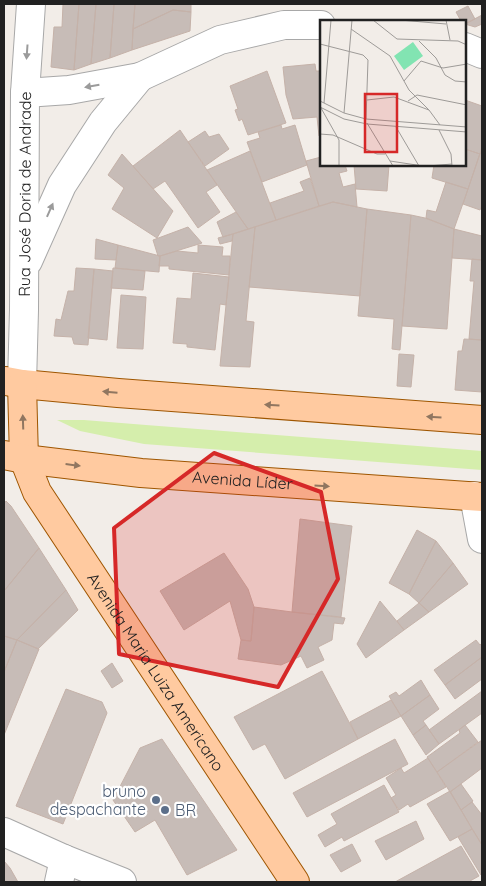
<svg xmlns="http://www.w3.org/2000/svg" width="486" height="886" font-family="Quicksand,sans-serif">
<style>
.grass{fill:#d5eeac}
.building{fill:#c7bcb7;stroke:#c5b2a9}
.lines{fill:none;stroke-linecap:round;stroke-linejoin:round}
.minor-casing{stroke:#a8a8a8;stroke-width:30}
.major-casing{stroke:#9f5600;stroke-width:30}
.minor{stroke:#fff;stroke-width:28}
.major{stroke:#ffcaa0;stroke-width:28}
.oneway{fill:#9b9b9b}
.oneway2{fill:#907660}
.marked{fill:#d62828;fill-opacity:0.2;stroke:#d62828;stroke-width:4;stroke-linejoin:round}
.service-dot{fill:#5c6f8a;stroke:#fff;stroke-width:2}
.labels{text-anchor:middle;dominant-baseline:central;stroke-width:4.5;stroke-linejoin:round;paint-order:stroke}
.street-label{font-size:16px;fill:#212121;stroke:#fff}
.service-label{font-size:16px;fill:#4e5e75;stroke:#fff;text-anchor:end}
.inset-road{fill:none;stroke:#9e9b98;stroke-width:1}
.view{fill:#d62828;fill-opacity:0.15;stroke:#d62828;stroke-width:2.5}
.inset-edge{fill:none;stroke:#212121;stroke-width:2.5}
</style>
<rect width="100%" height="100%" fill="#f2ede8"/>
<path class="grass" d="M 57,420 L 84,420 L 146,425 L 482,451 L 482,470 L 144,444 L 80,431 Z"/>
<path class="building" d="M 63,4 L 79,4 L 74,70 L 51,67 L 54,27 L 62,27 Z
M 79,4 L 96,4 L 91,64 L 74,70 Z
M 96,4 L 114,4 L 110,58 L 91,64 Z
M 114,4 L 135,4 L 133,29 L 132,50 L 110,58 Z
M 135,4 L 191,4 L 191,12 L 173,10 L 133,29 Z
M 468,6 L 475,19 L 465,24 L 465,21 L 461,21 L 456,12 Z
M 173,10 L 191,12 L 190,31 L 132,50 L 133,29 Z
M 482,15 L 482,24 L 475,27 L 465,24 Z
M 315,64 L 316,71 L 321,71 L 321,136 L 319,136 L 317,117 L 293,119 L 286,95 L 283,67 Z
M 267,71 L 286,123 L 248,135 L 242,119 L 239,121 L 235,110 L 238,109 L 230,86 Z
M 465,100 L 482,106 L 482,146 L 480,154 L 465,149 Z
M 281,125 L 282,129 L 295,125 L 307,165 L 262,182 L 247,142 L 260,138 L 258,132 Z
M 180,130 L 217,185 L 206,192 L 220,212 L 198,228 L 165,181 L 153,189 L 133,166 Z
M 205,131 L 209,137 L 219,134 L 229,149 L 205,166 L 188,142 Z
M 465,149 L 480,154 L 468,189 L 432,178 L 434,165 L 465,165 Z
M 250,151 L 276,220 L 248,229 L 207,170 Z
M 480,153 L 482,153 L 482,205 L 480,210 L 463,204 Z
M 122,154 L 173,211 L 157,238 L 112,209 L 124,188 L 108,175 Z
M 321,157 L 321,165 L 345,165 L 347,171 L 339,173 L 343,187 L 355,184 L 357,207 L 333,202 L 319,206 L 306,161 Z
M 354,165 L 389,165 L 387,191 L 356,189 Z
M 310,178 L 319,206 L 276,220 L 270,203 L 304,191 L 300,182 Z
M 446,182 L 468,189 L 454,229 L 426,218 L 427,210 L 436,212 Z
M 333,202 L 367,209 L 360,296 L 249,287 L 255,227 Z
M 367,209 L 411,215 L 400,350 L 392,349 L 394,319 L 358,316 Z
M 236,212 L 248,229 L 223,237 L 217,222 Z
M 411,215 L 425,218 L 454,229 L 447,329 L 402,326 Z
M 188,227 L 202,243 L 160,256 L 158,256 L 153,240 Z
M 255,227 L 246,321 L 254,322 L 250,367 L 220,366 L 233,234 Z
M 454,229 L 482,236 L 482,260 L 452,258 Z
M 233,234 L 232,241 L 220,244 L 218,238 Z
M 96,239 L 118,245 L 116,260 L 95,259 Z
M 118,245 L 160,256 L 159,272 L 115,268 Z
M 198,245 L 223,247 L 222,256 L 230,256 L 229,275 L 169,269 L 169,266 L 159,266 L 160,256 L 177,251 L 198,253 Z
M 472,259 L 482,260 L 482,340 L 469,339 L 474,281 L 470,281 Z
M 76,268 L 94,269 L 88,345 L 74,344 L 72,337 L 54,336 L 56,319 L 61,320 L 68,291 L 74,291 Z
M 113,268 L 145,271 L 143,290 L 111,288 Z
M 94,269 L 113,271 L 107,340 L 88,338 Z
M 193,273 L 229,277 L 226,305 L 220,304 L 215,350 L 187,347 L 187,344 L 173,343 L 177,298 L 191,299 Z
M 121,295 L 146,297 L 143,349 L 117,348 Z
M 464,339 L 482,340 L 482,392 L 455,390 L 458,351 L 462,351 Z
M 399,354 L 414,355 L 411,387 L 397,386 Z
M 6,501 L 11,506 L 39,548 L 4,591 L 4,504 Z
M 300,519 L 352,526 L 341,617 L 292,612 Z
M 417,530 L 436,541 L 409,594 L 389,583 Z
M 436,541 L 453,563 L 419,603 L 409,594 Z
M 39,548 L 66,590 L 17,640 L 4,636 L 4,591 Z
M 224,553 L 248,589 L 254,607 L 251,641 L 241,640 L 230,601 L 184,630 L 160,591 Z
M 453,563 L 468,584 L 429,612 L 419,603 Z
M 66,590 L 78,610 L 38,649 L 17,640 Z
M 380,601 L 404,630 L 366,658 L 357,644 Z
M 419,603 L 429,612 L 404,630 L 397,621 Z
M 254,607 L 292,612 L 345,618 L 343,624 L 334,623 L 332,640 L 318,647 L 324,660 L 307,668 L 301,656 L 281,665 L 238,659 L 241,640 L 251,641 Z
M 4,636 L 17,640 L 4,672 Z
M 17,640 L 39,649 L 4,735 L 4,672 Z
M 476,640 L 480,645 L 482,643 L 482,657 L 445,685 L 434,670 Z
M 482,657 L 482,679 L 455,699 L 445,685 Z
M 112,663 L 123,681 L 112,688 L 101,671 Z
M 322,671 L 358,739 L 285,779 L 265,744 L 253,750 L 234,717 Z
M 421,680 L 430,695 L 401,716 L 389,696 L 396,692 L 399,696 Z
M 66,689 L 102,702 L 107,713 L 63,824 L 16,806 Z
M 482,691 L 482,713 L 439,744 L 429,730 Z
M 430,695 L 439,709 L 423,721 L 426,725 L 413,735 L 401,716 Z
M 391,700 L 401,716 L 358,739 L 350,722 Z
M 426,725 L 439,744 L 426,755 L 413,735 Z
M 465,725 L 478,742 L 437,772 L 427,757 L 460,733 L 459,730 Z
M 162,739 L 237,850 L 187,875 L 155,820 L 135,832 L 113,800 L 140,748 Z
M 395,739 L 408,764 L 307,817 L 293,793 Z
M 482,740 L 482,768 L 450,792 L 437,772 Z
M 428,758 L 446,787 L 410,807 L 408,804 L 399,810 L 391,798 L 396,795 L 386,778 L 401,768 L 404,773 Z
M 461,784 L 473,801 L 461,810 L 450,792 Z
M 384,785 L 399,812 L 344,841 L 342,837 L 325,847 L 318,835 L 337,824 L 331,814 Z
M 450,791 L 472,829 L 450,841 L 427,804 Z
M 472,802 L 482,815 L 482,845 L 461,810 Z
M 416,821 L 424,839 L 386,860 L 375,841 Z
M 472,829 L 482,845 L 481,875 L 458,837 Z
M 352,844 L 361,861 L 341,872 L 330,855 Z
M 461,846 L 479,876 L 470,881 L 469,882 L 395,882 Z
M 4,861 L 10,868 L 18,882 L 4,882 Z"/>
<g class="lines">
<g class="minor-casing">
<g id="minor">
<path d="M 465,47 L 482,54"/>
<path d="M 25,93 L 69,90 L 140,77 L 220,40 L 284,25 L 321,25"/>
<path d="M 28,261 L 62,185 L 103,122 L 140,77"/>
<path id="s1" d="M 22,384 L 24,310 L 25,93 L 31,4"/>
<path d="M 474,496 L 482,539"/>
<path d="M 4,832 L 64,859 L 122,882"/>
<path d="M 59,882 L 64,859"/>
</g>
</g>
<g class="major-casing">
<g id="major">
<path d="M 6,381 L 22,384 L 118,393 L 482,420"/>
<path id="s2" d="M 22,384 L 24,459 L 37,492 L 295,882"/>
<path id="s3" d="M 4,455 L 24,459 L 141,473 L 482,497"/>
</g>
</g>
<use href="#minor" class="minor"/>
<use href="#major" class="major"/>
</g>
<defs><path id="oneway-solid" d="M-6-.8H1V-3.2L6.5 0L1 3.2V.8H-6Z" transform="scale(1.25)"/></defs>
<g class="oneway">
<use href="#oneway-solid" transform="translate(27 52) rotate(94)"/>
<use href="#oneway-solid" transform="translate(92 86) rotate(170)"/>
<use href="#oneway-solid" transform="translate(50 210) rotate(-66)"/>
</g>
<g class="oneway2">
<use href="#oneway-solid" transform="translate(110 392) rotate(-175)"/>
<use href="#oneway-solid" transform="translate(272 405) rotate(-176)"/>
<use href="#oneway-solid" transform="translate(434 417) rotate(-176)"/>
<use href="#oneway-solid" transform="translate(23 422) rotate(-92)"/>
<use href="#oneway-solid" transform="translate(73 465) rotate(7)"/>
<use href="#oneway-solid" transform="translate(322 486) rotate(4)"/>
</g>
<path class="marked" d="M 214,453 L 321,492 L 338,579 L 278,687 L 119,654 L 114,528 Z"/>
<g class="service-dot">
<circle cx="156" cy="800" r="5"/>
<circle cx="165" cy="810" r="5"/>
</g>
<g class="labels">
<g class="street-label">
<text stroke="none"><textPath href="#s1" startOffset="190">Rua José Doria de Andrade</textPath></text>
<text stroke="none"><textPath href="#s3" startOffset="240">Avenida Líder</textPath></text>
<text stroke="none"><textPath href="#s2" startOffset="326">Avenida Maria Luiza Americano</textPath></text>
</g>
<g class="service-label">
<text x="146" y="791">bruno<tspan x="146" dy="18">despachante</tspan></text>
<text x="175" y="810" text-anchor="start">BR</text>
</g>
</g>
<g transform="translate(320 20)">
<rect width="146" height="146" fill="#f2ede8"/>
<path d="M 93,22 L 103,36 L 84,50 L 74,36 Z" fill="#82e4b2"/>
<path class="inset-road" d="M 53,0 L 77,19 L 138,21 L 147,25M 80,0 L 126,4M 126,0 L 130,20M 31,9 L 70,36 L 89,70 L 109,90M 99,21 L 116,38 L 125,55 L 135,61 L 147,62M 0,24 L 43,35 L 48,40 L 46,99M 84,61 L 101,41 L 123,48 L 147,44M 47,80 L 74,77 L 109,90 L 120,105M 0,81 L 24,93 L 46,99 L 147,107M 88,81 L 97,75 L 147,85M 4,83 L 11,0M 0,87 L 24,99 L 47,104 L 147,112M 1,88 L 19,120 L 19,146M 24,93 L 32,0M 47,103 L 73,146M 76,107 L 99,146M 119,110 L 131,134 L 132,146M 0,114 L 13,115 L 57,134 L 65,134M 70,141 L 103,146M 108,146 L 132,144"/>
<path class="view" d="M 45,74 L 77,74 L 77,132 L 45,132 Z"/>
<rect width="146" height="146" class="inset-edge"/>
</g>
<rect width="486" height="886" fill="none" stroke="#212121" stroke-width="10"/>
</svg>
